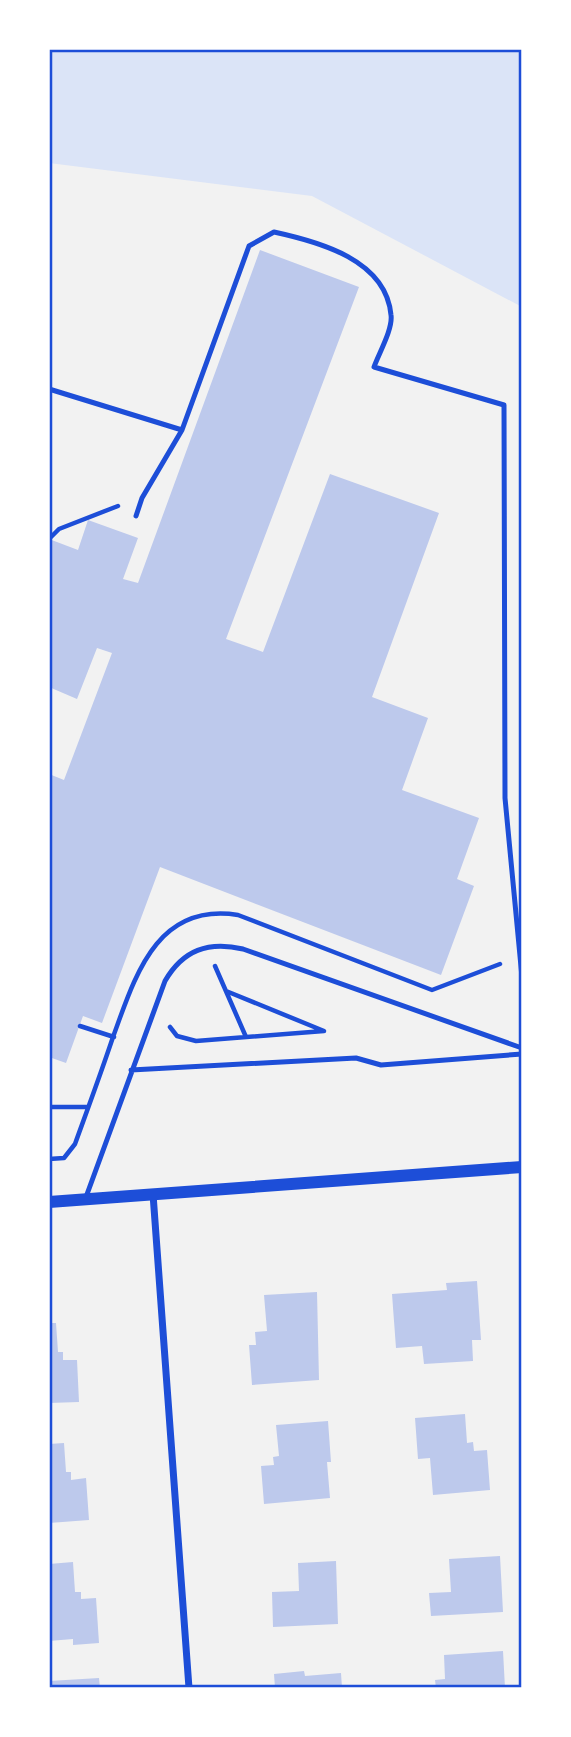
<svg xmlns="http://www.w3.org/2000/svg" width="571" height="1737" font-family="Rubik,sans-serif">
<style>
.green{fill:#dbe4f7}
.building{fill:#bdc9ec}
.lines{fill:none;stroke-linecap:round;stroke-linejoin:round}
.path{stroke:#1d4ed8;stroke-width:4.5}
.service{stroke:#1d4ed8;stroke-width:5}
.minor{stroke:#1d4ed8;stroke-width:7}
.tertiary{stroke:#1d4ed8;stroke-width:12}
.neatline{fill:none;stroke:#1d4ed8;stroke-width:2.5}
</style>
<rect width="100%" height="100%" fill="#f2f2f2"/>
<path class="green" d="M 49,49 L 522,49 L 522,307 L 312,196 L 49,163 Z"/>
<path class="building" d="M 260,250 L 359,287 L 226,639 L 263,652 L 330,474 L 439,513 L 372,697 L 428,718 L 402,790 L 479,818 L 457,879 L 474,886 L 441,975 L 160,867 L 102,1023 L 83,1016 L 66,1063 L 49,1057 L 49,774 L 64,780 L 112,653 L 97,648 L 77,699 L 49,687 L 49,539 L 78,550 L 88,520 L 138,538 L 123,579 L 138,583 Z
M 477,1281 L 481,1340 L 472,1340 L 473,1361 L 424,1364 L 422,1346 L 396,1348 L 392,1294 L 447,1290 L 446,1283 Z
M 317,1292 L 319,1380 L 252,1385 L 249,1345 L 256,1345 L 255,1332 L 267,1331 L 264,1295 Z
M 49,1315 L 52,1315 L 52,1323 L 56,1323 L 58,1352 L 63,1352 L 63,1360 L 77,1360 L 79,1402 L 49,1403 Z
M 465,1414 L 467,1443 L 473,1442 L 474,1451 L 487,1450 L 490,1490 L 433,1495 L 430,1458 L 418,1459 L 415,1418 Z
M 328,1421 L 331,1462 L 327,1462 L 330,1498 L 264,1504 L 261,1466 L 274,1465 L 273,1457 L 279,1456 L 276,1425 Z
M 64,1443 L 66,1472 L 71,1472 L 71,1480 L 86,1478 L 89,1520 L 49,1523 L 49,1444 Z
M 500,1556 L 503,1612 L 431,1616 L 429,1593 L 451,1592 L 449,1559 Z
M 336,1561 L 338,1624 L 273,1627 L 272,1592 L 299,1591 L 298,1563 Z
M 73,1562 L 75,1592 L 81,1592 L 81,1599 L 96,1598 L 99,1643 L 73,1645 L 73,1639 L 49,1641 L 49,1564 Z
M 503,1651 L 505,1688 L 436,1688 L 435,1680 L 445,1679 L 444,1655 Z
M 304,1671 L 305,1676 L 341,1673 L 342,1688 L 275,1688 L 274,1674 Z
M 99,1678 L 100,1688 L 49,1688 L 49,1681 Z"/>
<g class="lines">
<path class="path" d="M 49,539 L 59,529 L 118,506
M 215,966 L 246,1037
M 80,1026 L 114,1037
M 170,1027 L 177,1036 L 196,1041 L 324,1031 L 226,991
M 49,1107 L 88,1107
M 49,1159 L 64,1158 L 75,1144 C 88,1108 101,1073 113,1037 C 135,977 156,902 238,915 L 432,990 L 500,964"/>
<path class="service" d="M 49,389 L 182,430
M 136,516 L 142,498 L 182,430 L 249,246 L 274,232 C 320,242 386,260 391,315 C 393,329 379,353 374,367 L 504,405 L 505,798 L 522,977
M 131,1070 L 356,1058 L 381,1065 L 522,1054
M 86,1197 L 165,981 C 183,950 208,941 243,949 L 522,1048"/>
<path class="minor" d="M 153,1194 L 189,1688"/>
<path class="tertiary" d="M 49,1202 L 522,1167"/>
</g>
<rect width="571" height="1737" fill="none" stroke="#ffffff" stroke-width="102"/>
<rect x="51" y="51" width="469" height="1635" class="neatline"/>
</svg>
